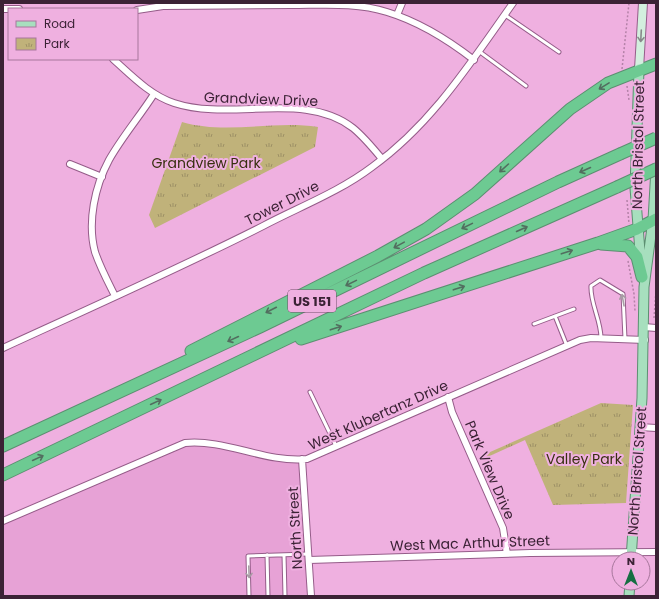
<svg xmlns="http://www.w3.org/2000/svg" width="659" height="599" font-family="Poppins,sans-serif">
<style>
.built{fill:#e7a2d6}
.park{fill:url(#park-tufts)}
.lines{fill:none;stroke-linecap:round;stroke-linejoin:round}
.lane-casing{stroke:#955c89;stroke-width:5}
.street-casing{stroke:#955c89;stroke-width:8}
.secondary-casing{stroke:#955c89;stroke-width:10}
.primary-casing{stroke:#5c8f71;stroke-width:11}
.highway-casing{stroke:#5c8f71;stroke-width:13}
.path{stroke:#b482a8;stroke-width:1.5;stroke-dasharray:2 2;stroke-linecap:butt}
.lane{stroke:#fff;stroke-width:3}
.street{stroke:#fff;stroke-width:6}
.secondary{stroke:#d3efde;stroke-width:8}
.primary{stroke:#a7dfbe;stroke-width:9}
.highway{stroke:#6dca92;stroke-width:11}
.highway-bridge-casing{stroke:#5c8f71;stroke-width:13;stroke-linecap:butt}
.highway-bridge{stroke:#6dca92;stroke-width:11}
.oneway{stroke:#87888a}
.oneway2{stroke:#526e5f}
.oneway3{stroke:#a79ca4}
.labels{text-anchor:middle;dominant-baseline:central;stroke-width:4;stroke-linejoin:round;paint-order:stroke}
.shield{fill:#efb0e0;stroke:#714d68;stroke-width:1}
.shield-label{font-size:13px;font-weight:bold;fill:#3b2235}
.street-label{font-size:14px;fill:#3b2235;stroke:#efb0e0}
.park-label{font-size:14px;fill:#383010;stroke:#efb0e0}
</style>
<defs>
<pattern id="park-tufts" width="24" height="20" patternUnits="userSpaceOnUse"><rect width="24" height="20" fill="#c0b27a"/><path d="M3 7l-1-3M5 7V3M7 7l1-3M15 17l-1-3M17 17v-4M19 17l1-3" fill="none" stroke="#9d9065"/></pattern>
</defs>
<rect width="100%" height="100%" fill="#efb0e0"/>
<path class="built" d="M 185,443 L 302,459 L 311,596 L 3,596 L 3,521 Z"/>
<path class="park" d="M 182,122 C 226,135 273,120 318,127 L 315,147 L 155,228 L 149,215 Z
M 601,403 L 633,405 L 626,503 L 553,505 L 525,440 L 483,459 L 481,456 Z"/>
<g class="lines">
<g class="lane-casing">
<path id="lane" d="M 505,15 L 559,52
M 480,52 L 526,86
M 555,316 L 567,346
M 534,324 L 574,309
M 601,338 C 601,320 590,303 591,286 L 600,280 L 623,294 L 625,339
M 310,392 L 336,446
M 267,555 L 268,596
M 284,555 L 285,596
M 249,596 L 248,556 L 308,554"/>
</g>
<g class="street-casing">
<path id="street" d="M 3,9 L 19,9
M 137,10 L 163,6 C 206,6 248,5 291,5 C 323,5 356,2 387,12 C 420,22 447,39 474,60
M 397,15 L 402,3
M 113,59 C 132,76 150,95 174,103 C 231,122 305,90 353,128 C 364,137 373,148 382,159
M 70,164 L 102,177
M 115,296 C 108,282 100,267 95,252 C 87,222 95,186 109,160 C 122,137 140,116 154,94
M 644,327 L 656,328
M 3,348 C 90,308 178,269 263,226 C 299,207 339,192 372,167 C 432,124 471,62 513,3
M 448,397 L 452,412 L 503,528 L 507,554
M 640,427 L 656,428
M 302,459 L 311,596
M 3,521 L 185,443 C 226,439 265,463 307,459 L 580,340 L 591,338 L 645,340
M 309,560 L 530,553 L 656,552"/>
</g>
<g class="secondary-casing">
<path id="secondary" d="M 639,69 L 643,3"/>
</g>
<g class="primary-casing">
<path id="primary" d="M 639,69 L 635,188 L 641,264
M 631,559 L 642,398 L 644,287 L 653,220 L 656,168
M 629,596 L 630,583"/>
</g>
<g class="highway-casing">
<path id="highway" d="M 601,244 L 628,246 L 637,257 L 642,277
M 301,339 L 598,243 L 637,229 L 656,219
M 191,351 L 378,256 L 426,229 L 475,194 L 570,109 L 608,83 L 656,64
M 3,446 L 260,327 L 558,182 L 620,154
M 3,475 L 424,273 L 617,187"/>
</g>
<path class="path" d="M 622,69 L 629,3
M 627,86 L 629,100
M 627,200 L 629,224
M 628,261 L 634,294 L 635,311
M 654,318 L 656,291"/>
<use href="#lane" class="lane"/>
<use href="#street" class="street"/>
<use href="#secondary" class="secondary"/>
<use href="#primary" class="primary"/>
<use href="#highway" class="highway"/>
<g class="highway-bridge-casing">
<path id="highway-bridge" d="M 620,154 L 656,138
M 617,187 L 656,169"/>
</g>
<use href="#highway-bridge" class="highway-bridge"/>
</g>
<defs><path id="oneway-shaft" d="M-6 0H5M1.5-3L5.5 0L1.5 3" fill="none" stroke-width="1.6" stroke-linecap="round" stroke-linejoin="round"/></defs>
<use class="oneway" href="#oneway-shaft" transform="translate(641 36) rotate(93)"/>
<g class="oneway2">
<use href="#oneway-shaft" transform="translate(604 86) rotate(148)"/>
<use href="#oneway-shaft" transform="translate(504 168) rotate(138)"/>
<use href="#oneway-shaft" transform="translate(585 170) rotate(156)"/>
<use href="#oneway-shaft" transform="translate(467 226) rotate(154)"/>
<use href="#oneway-shaft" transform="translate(522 229) rotate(-24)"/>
<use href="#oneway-shaft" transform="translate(399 245) rotate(151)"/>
<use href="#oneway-shaft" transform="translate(567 252) rotate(-18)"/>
<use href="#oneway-shaft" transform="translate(351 283) rotate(154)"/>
<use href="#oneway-shaft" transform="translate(459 288) rotate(-18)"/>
<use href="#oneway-shaft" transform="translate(271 310) rotate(153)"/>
<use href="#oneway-shaft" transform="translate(336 328) rotate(-18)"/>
<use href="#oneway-shaft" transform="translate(233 339) rotate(155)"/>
<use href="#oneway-shaft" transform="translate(156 402) rotate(-25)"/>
<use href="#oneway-shaft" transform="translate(38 458) rotate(-25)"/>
</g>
<g class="oneway3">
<use href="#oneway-shaft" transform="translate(623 300) rotate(-100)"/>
<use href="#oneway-shaft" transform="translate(249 572) rotate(88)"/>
</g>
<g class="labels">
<rect class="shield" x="288" y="290" width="48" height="22" rx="3"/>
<g class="shield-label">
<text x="312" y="301">US 151</text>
</g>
<g class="street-label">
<text transform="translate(261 99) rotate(2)">Grandview Drive</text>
<text transform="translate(638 145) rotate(-89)">North Bristol Street</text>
<text transform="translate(282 203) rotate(-27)">Tower Drive</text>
<text transform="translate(378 415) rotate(-24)">West Klubertanz Drive</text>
<text transform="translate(490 470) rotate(67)">Park View Drive</text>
<text transform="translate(637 471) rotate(-86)">North Bristol Street</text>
<text transform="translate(295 528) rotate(-93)">North Street</text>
<text transform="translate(470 543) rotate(-2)">West Mac Arthur Street</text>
</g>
<g class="park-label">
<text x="206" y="163">Grandview Park</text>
<text x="584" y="459">Valley Park</text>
</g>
</g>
<rect width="659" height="599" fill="none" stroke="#3b2235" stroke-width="8"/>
<rect x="8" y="8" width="130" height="52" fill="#efb0e0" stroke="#a7779c"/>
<rect x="16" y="21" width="20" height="6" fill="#a7dfbe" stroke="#a7779c"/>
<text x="44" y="28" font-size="12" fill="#3b2235">Road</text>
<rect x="16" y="38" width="20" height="12" fill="url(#park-tufts)" stroke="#a7779c"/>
<text x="44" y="48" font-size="12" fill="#3b2235">Park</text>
<g transform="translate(631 571)"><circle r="19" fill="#efb0e0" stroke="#a7779c"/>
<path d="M0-3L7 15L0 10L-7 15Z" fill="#166e42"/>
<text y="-6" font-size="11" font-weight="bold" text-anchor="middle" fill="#3b2235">N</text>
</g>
</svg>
